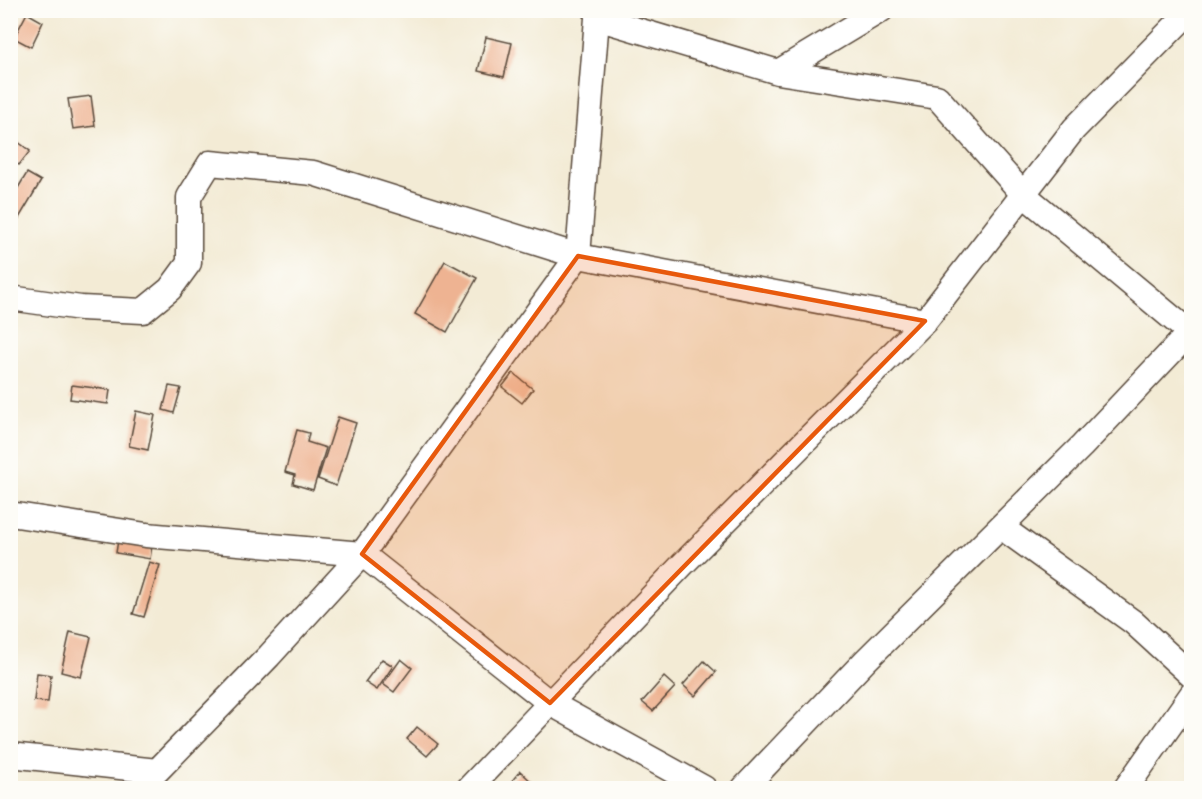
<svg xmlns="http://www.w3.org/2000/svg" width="1202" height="799" font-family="Cardo,serif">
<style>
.building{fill:#eeb392}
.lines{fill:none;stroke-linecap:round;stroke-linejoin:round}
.street-casing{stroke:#574739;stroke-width:27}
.street{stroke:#fff;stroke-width:24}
.marked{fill:#e8590c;fill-opacity:0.2;stroke:#e8590c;stroke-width:4.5;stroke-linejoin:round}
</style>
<rect width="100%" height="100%" fill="#fdfcf7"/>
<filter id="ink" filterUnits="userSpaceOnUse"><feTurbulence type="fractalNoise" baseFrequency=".0167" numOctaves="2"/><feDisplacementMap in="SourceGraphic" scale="12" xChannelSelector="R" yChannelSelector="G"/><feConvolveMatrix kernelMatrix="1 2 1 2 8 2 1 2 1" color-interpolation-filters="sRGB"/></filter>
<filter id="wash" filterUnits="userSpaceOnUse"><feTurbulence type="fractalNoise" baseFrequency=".008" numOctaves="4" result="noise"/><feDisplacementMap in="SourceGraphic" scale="24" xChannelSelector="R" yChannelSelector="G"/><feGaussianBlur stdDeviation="1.35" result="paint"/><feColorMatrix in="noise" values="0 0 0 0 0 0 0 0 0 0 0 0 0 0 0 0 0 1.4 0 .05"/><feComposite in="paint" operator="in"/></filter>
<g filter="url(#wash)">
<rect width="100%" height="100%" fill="#f3ebd5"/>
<g id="blocks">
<path class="building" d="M 27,13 L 43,22 L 31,47 L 14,38 Z
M 486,37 L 512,43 L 504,77 L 478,71 Z
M 91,96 L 95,126 L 73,129 L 68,99 Z
M 10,136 L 30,151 L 19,165 L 10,159 Z
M 27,173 L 41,181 L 19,218 L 10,213 L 10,201 Z
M 445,261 L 477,278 L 447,332 L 415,314 Z
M 513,373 L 533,389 L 522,403 L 502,387 Z
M 72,385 L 110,390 L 108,404 L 70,399 Z
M 169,386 L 181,388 L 174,413 L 163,410 Z
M 136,411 L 155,415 L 148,450 L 129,446 Z
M 338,417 L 356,423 L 336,486 L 318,479 Z
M 297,430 L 309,433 L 307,442 L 326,448 L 313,490 L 293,484 L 295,475 L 285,472 Z
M 118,540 L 152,546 L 150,559 L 116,553 Z
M 149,562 L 160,565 L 144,617 L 133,614 Z
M 70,632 L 91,637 L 81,677 L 61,672 Z
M 382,659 L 393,666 L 377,690 L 365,682 Z
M 401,659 L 412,668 L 394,692 L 383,684 Z
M 704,661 L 716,672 L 695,696 L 683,685 Z
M 37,673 L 51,675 L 48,702 L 34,701 Z
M 664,677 L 675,687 L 653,711 L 642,702 Z
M 417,727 L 438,744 L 427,756 L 407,739 Z
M 520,771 L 535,785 L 534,788 L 517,788 L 510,783 Z"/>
</g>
</g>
<g filter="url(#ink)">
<use href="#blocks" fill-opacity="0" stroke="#574739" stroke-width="1.5"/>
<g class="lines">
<g class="street-casing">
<path id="street" d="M 597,18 L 778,72 L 937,97 L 1023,194 L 1189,332
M 778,72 L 881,10
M 10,298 L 81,308 L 143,311 L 170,289 L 189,263 L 189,197 L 210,163 L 313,173 L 578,256 L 925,321
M 10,514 L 146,535 L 362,554 L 550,703 L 704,788
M 1001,527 L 1133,622 L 1192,676
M 10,755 L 157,771 L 269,656 L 362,554 L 578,256 L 597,18 L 600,10
M 469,788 L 682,565 L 925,321 L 1074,129 L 1191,10
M 744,788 L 865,661 L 1082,446 L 1192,330
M 1126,788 L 1192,694"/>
</g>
<use href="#street" class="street"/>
</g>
</g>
<path class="marked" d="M 578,256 L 925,321 L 550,703 L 362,554 Z"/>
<rect width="1202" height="799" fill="none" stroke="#fdfcf7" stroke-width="36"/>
</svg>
